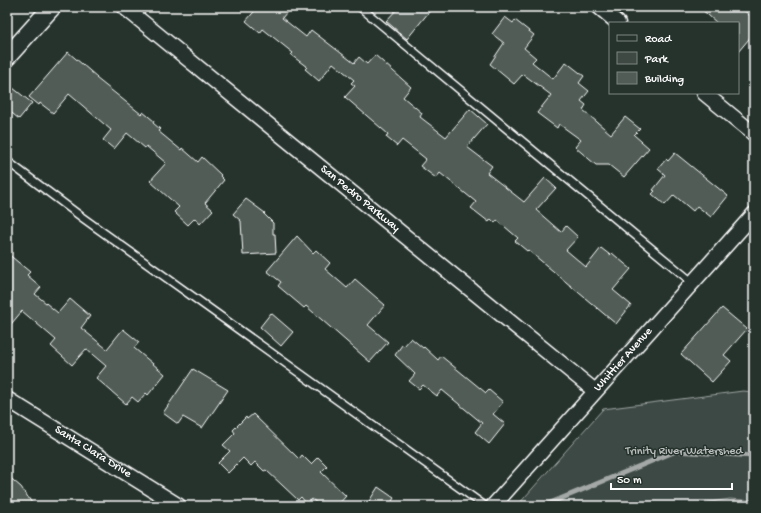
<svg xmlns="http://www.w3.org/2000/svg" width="761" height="513" font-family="'Gochi Hand',sans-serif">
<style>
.green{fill:#3e4944;stroke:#9ea4a2}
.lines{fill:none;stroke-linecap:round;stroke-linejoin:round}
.stream{stroke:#a4a9a7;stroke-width:5}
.building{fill:#515c57;stroke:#fff}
.service-casing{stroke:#fff;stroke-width:10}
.minor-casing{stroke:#fff;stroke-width:17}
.tertiary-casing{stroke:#fff;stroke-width:20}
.service{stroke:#26332d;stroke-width:7}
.minor{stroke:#26332d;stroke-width:14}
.tertiary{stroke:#26332d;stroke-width:17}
.labels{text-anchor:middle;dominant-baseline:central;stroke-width:3;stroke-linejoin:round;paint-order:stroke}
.street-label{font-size:12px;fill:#fff;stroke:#26332d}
.park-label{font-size:12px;fill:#bbbfbe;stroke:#26332d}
</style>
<rect width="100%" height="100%" fill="#26332d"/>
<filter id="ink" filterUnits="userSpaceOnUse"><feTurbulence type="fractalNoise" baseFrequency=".025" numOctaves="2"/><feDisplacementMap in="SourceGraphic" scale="8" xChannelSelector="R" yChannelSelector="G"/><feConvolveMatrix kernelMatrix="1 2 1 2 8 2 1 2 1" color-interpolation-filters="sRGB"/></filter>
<g filter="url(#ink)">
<path class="green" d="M 743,391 L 754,392 L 754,501 L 730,499 L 684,506 L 517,506 L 603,409 Z"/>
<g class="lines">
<path class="stream" d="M 543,506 L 676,451 L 754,456"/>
</g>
<path class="building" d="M 258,7 L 291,7 L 282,18 L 306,37 L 311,30 L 354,63 L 359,57 L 367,64 L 375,55 L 411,87 L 403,97 L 422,113 L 420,117 L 446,137 L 470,109 L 487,124 L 467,147 L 492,166 L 487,173 L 524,202 L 545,178 L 556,188 L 536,210 L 561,232 L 566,226 L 578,237 L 566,250 L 586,267 L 601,248 L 610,255 L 612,253 L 631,269 L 613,290 L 631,305 L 616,324 L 528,250 L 527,251 L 515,241 L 518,238 L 497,220 L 495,223 L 491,219 L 489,222 L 471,208 L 476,202 L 440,173 L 436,178 L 420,166 L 426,159 L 402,140 L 397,146 L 386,137 L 388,134 L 345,97 L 355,86 L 351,83 L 354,80 L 333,63 L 319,81 L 305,69 L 307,67 L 291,55 L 293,53 L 263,29 L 260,33 L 246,21 Z
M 399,7 L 433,7 L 407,39 L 386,21 Z
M 699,7 L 740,7 L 754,19 L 754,33 L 738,52 L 738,23 L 717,23 Z
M 505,17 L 513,23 L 515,20 L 534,35 L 524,48 L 536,58 L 532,62 L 553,79 L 566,62 L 584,76 L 579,83 L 589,91 L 581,101 L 586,105 L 583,110 L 611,134 L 625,117 L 640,129 L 634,135 L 649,148 L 624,177 L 609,165 L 596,165 L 575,147 L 581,140 L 559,124 L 557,128 L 537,113 L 551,95 L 523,74 L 514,84 L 490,64 L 504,43 L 492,34 Z
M 68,52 L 97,77 L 96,78 L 141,114 L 143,112 L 154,121 L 153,123 L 160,129 L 158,131 L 181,150 L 182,148 L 198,162 L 202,157 L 221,175 L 220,176 L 224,180 L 205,203 L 213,210 L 200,224 L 195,218 L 188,225 L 174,212 L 179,207 L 150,181 L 166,163 L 146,146 L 145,148 L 127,133 L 114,149 L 103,140 L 111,130 L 69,94 L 53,113 L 40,103 L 39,105 L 29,97 Z
M 13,88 L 32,103 L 19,119 L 7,109 L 7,95 Z
M 675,153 L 728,196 L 711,217 L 697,206 L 693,211 L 674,195 L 665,205 L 652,194 L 655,191 L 653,190 L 665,175 L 658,169 L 666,159 L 668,161 Z
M 246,199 L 265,213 L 264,214 L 273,223 L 273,234 L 275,234 L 276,253 L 243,255 L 241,221 L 233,214 Z
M 297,236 L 313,253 L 316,250 L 330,263 L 325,269 L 347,288 L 355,279 L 385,305 L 368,325 L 388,342 L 370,362 L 306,306 L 304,308 L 278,286 L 281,282 L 267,271 Z
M 7,253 L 30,272 L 27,275 L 41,287 L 35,294 L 58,313 L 70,299 L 90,316 L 81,328 L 107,349 L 123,329 L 139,342 L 134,348 L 165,374 L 148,395 L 146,393 L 138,402 L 132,397 L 126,404 L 96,378 L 106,366 L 86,349 L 72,365 L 51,346 L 56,340 L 22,311 L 7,329 Z
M 722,308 L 747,329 L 724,355 L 731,361 L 712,382 L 681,354 Z
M 271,313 L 293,332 L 281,346 L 260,327 Z
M 411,338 L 423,348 L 424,347 L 438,360 L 441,356 L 486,393 L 489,390 L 503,402 L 493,414 L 505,424 L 489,444 L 475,432 L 482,423 L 442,390 L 437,396 L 423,385 L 419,389 L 409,381 L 415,374 L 395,355 L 402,345 L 404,346 Z
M 193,369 L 228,390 L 202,428 L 183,417 L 178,424 L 163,413 Z
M 253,414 L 299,459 L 302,455 L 311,464 L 318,457 L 327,466 L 321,472 L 346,496 L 337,506 L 320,506 L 312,499 L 307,504 L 301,497 L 298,500 L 266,470 L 264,471 L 255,462 L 251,466 L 243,458 L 228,473 L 218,463 L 230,451 L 223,445 L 235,433 L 233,430 L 246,417 L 247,419 Z
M 7,475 L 21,487 L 34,506 L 7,506 Z
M 378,487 L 394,498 L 389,506 L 366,506 Z"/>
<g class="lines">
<g class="service-casing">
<path id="service" d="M 360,7 L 693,283
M 7,161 L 83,218 L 485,506"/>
</g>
<g class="minor-casing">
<g id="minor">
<path id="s1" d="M 124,7 L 595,391"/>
<path d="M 599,7 L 618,23"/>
<path d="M 704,93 L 754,134"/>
<path id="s2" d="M 7,399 L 179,506"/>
<path id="s3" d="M 493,506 L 754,214"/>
</g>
</g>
<g class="tertiary-casing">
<path id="tertiary" d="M 7,57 L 52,7"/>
</g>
<use href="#service" class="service"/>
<use href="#minor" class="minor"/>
<use href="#tertiary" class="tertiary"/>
</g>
</g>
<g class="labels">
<g class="street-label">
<text stroke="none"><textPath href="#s1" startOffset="304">San Pedro Parkway</textPath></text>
<text stroke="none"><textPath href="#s3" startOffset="196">Whittier Avenue</textPath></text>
<text stroke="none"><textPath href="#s2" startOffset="101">Santa Clara Drive</textPath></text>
</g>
<g class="park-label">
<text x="684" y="452">Trinity River Watershed</text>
</g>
</g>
<rect width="761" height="513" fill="none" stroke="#26332d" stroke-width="24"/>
<rect x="12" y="12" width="737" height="489" fill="none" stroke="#fff" stroke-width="1.5" filter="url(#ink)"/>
<rect x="609" y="22" width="130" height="72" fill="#26332d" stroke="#7d8581"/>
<rect x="617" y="35" width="20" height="6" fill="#26332d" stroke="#7d8581"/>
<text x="645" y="42" font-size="12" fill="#ffffff">Road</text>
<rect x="617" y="52" width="20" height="12" fill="#3e4944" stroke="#7d8581"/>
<text x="645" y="62" font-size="12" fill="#ffffff">Park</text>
<rect x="617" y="72" width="20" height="12" fill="#515c57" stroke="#7d8581"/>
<text x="645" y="82" font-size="12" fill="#ffffff">Building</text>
<path d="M611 483v6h121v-6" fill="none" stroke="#ffffff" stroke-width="2"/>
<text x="617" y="483" font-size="12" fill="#ffffff" stroke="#26332d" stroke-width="3" paint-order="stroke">50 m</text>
</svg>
